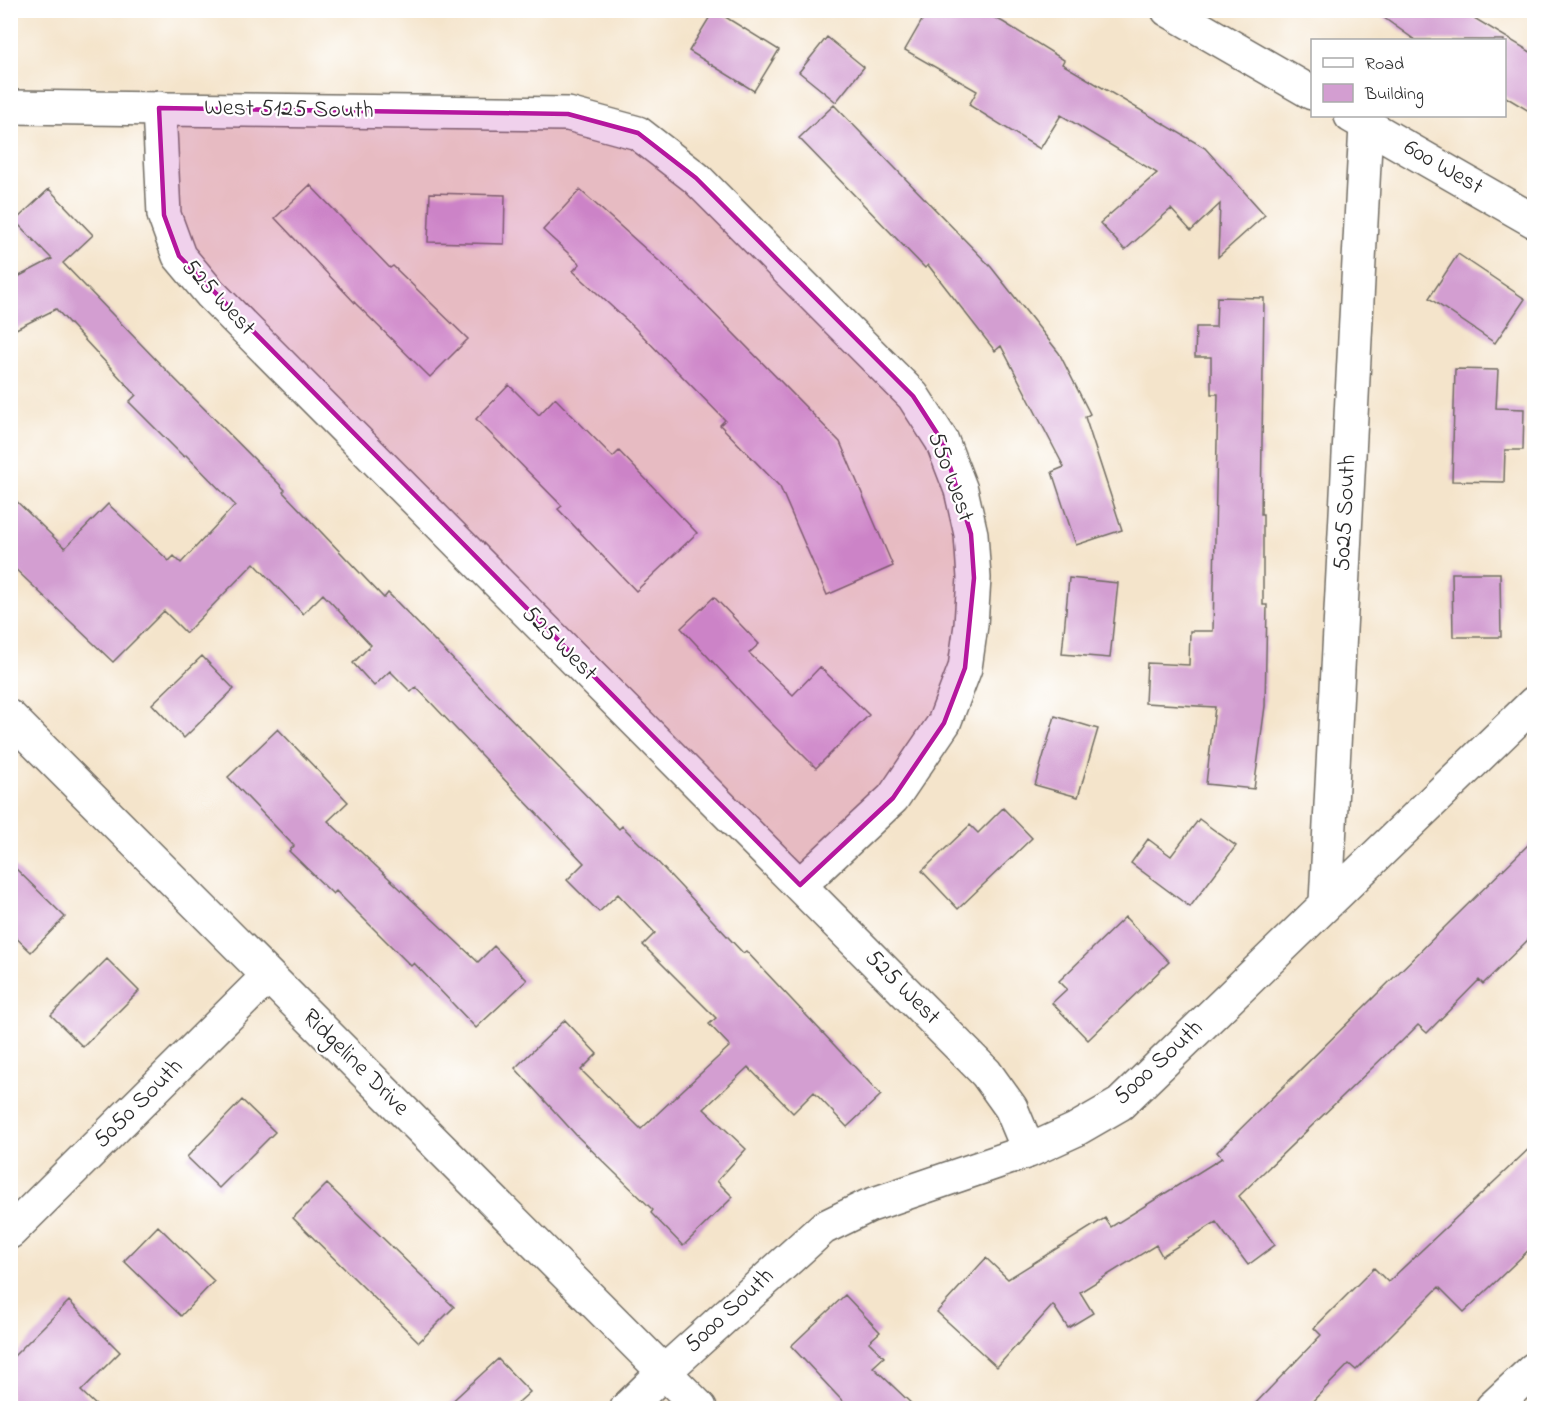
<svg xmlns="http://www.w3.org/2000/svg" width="1545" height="1419" font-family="'Indie Flower',sans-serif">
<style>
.building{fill:#d39ed1}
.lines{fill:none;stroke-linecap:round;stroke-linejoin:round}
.street-casing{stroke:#716c63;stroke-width:36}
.secondary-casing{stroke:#716c63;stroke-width:36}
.street{stroke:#fff;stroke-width:33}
.secondary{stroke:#fff;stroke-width:33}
.marked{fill:#b5179e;fill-opacity:0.2;stroke:#b5179e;stroke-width:4.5;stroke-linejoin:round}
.labels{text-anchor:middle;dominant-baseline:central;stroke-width:4.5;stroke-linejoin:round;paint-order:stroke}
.street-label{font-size:24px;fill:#2b2b2b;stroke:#fff}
</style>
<rect width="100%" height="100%" fill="#fff"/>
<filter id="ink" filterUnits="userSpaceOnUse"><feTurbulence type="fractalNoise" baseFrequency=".0167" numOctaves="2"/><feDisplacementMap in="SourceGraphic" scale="12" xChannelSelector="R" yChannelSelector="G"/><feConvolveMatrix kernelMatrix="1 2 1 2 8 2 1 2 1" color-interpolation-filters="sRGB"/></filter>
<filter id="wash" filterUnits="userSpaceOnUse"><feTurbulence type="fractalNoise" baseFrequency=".008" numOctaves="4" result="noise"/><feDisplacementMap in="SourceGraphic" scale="24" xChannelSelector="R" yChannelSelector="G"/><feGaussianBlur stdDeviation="1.35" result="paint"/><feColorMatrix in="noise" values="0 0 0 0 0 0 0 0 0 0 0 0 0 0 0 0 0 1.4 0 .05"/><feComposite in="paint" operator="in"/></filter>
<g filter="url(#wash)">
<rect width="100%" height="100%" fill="#f4e4cb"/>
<g id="blocks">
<path class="building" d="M 714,10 L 779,50 L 754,91 L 689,51 Z
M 928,10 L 979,10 L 1003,22 L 1064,60 L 1062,64 L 1205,148 L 1265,215 L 1218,257 L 1220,204 L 1191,231 L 1171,209 L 1125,250 L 1100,223 L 1157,173 L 1061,115 L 1040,149 L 969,105 L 977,91 L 905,50 Z
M 1373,10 L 1461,10 L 1534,54 L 1534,114 L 1504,96 L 1504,40 L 1415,40 Z
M 827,37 L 864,67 L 836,102 L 799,72 Z
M 834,105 L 991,267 L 1059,353 L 1090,414 L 1085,417 L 1122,530 L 1076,545 L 1052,472 L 1064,467 L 1001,346 L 995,351 L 928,265 L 925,268 L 799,138 Z
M 310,185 L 390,268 L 393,266 L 468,339 L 430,377 L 356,304 L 275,218 Z
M 49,189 L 93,235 L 63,263 L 163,367 L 285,490 L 283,492 L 384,598 L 388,593 L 619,829 L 622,826 L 654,858 L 743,953 L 746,951 L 881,1095 L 847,1127 L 814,1092 L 793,1113 L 748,1067 L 704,1109 L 746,1149 L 717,1181 L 733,1197 L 683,1246 L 651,1213 L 653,1210 L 576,1135 L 515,1068 L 565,1020 L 597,1054 L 581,1070 L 641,1129 L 730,1046 L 709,1024 L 716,1018 L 643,945 L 655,933 L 618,894 L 599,912 L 567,880 L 584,863 L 416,687 L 411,692 L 390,671 L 374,686 L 353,663 L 371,645 L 323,594 L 303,614 L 254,563 L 186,633 L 164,611 L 113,662 L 10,564 L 10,495 L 65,548 L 108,504 L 169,561 L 174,556 L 181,563 L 235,505 L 186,455 L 184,457 L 129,402 L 136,395 L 56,309 L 10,332 L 10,281 L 52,259 L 15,221 Z
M 580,190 L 688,287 L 840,442 L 893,566 L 827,595 L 780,487 L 720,425 L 725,420 L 634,327 L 573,271 L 580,264 L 543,230 Z
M 430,193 L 505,195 L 504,244 L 428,242 Z
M 1458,254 L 1525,299 L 1495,343 L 1429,298 Z
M 1217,297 L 1264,298 L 1261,514 L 1263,514 L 1263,605 L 1267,605 L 1265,706 L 1254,789 L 1206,784 L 1215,707 L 1145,703 L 1147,663 L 1189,665 L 1190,631 L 1213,631 L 1218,394 L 1211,394 L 1211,357 L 1195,357 L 1196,327 L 1216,327 Z
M 1455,369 L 1498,370 L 1496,408 L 1524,409 L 1523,450 L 1505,450 L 1504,482 L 1452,481 Z
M 509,385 L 539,415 L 555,398 L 613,457 L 619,451 L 697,533 L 636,591 L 558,509 L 562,506 L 476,419 Z
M 1452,573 L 1500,573 L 1501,637 L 1453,637 Z
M 1069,578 L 1118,583 L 1110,658 L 1062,654 Z
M 714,597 L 759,644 L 749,653 L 793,695 L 820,667 L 869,715 L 816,768 L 754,706 L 681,628 Z
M 202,656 L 234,689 L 184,738 L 152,704 Z
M 1055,716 L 1098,729 L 1078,797 L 1035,785 Z
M 278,729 L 348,802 L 328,821 L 478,962 L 494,946 L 527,980 L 476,1028 L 414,963 L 411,966 L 336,891 L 333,894 L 289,851 L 294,846 L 228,777 Z
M 1003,808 L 1032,838 L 958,909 L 922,871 L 970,825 L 978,833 Z
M 1199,819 L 1236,846 L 1190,907 L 1131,863 L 1148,839 L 1171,856 Z
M 1534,839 L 1534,934 L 1483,984 L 1479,980 L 1427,1033 L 1418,1025 L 1400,1043 L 1399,1042 L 1239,1196 L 1275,1245 L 1248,1265 L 1216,1222 L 1162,1256 L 1156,1245 L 1080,1292 L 1093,1313 L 1068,1328 L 1053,1305 L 997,1367 L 937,1312 L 986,1258 L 1008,1279 L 1105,1218 L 1111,1227 L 1222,1158 L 1217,1152 Z
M 10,863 L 65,917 L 31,952 L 10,932 Z
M 1125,917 L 1169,962 L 1088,1040 L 1052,1003 L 1067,989 L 1059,981 Z
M 107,959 L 139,991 L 83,1047 L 51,1015 Z
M 242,1100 L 275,1132 L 219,1188 L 187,1157 Z
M 1534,1144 L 1534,1245 L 1464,1312 L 1439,1287 L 1356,1370 L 1349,1364 L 1306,1408 L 1251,1408 L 1321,1335 L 1314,1328 L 1374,1268 L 1388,1282 Z
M 327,1184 L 454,1307 L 419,1342 L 293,1218 Z
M 158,1226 L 214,1281 L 181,1316 L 124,1261 Z
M 845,1295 L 880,1332 L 869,1342 L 884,1357 L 873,1367 L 916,1408 L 849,1408 L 791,1346 Z
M 69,1301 L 120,1352 L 81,1391 L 99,1408 L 10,1408 L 10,1360 Z
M 498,1359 L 530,1392 L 512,1408 L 445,1408 Z"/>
</g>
</g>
<g filter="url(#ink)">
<use href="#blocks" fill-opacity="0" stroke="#716c63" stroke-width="1.5"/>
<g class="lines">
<g class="street-casing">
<path id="street" d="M 1168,10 L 1312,93
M 10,107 L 568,114 L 638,133 L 696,178 L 913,396 L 942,441 L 961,490 L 971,534 L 974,578 L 971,625 L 965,668 L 944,723 L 893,798 L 800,885
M 159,108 L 164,215 L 179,256 L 210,293 L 986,1073 L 1011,1108 L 1029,1151
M 1351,116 L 1534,221
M 1326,902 L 1366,125
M 10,1232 L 268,976
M 665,1371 L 823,1228 L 868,1206 L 1029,1151 L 1075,1130 L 1120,1104 L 1534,703
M 1492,1408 L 1534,1369"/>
</g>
<g class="secondary-casing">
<path id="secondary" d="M 10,717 L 700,1408
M 627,1408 L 665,1371"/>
</g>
<use href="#street" class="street"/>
<use href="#secondary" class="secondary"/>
</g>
</g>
<path class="marked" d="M 159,108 L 568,114 L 638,133 L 696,178 L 913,396 L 942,441 L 971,534 L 974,578 L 965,668 L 944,723 L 893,798 L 800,885 L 179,256 L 164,215 Z"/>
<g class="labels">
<g class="street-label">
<text transform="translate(289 110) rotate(1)">West 5125 South</text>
<text transform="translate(1443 168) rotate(30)">600 West</text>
<text transform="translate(218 298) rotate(47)">525 West</text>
<text transform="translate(950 477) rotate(70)">550 West</text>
<text transform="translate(1346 513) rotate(-87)">5025 South</text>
<text transform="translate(559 644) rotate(45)">525 West</text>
<text transform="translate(902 988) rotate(45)">525 West</text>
<text transform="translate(355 1063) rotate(45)">Ridgeline Drive</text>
<text transform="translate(1159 1063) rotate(-43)">5000 South</text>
<text transform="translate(139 1104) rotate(-45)">5050 South</text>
<text transform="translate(730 1311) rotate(-43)">5000 South</text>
</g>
</g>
<rect width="1545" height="1419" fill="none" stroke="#fff" stroke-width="36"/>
<rect x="1311" y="39" width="195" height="78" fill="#ffffff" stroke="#aaaaaa" stroke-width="1.5"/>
<rect x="1323" y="58" width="30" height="9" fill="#ffffff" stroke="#aaaaaa" stroke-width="1.5"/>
<text x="1365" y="69" font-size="18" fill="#2b2b2b">Road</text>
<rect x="1323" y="84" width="30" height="18" fill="#d39ed1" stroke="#aaaaaa" stroke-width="1.5"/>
<text x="1365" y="99" font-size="18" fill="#2b2b2b">Building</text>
</svg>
